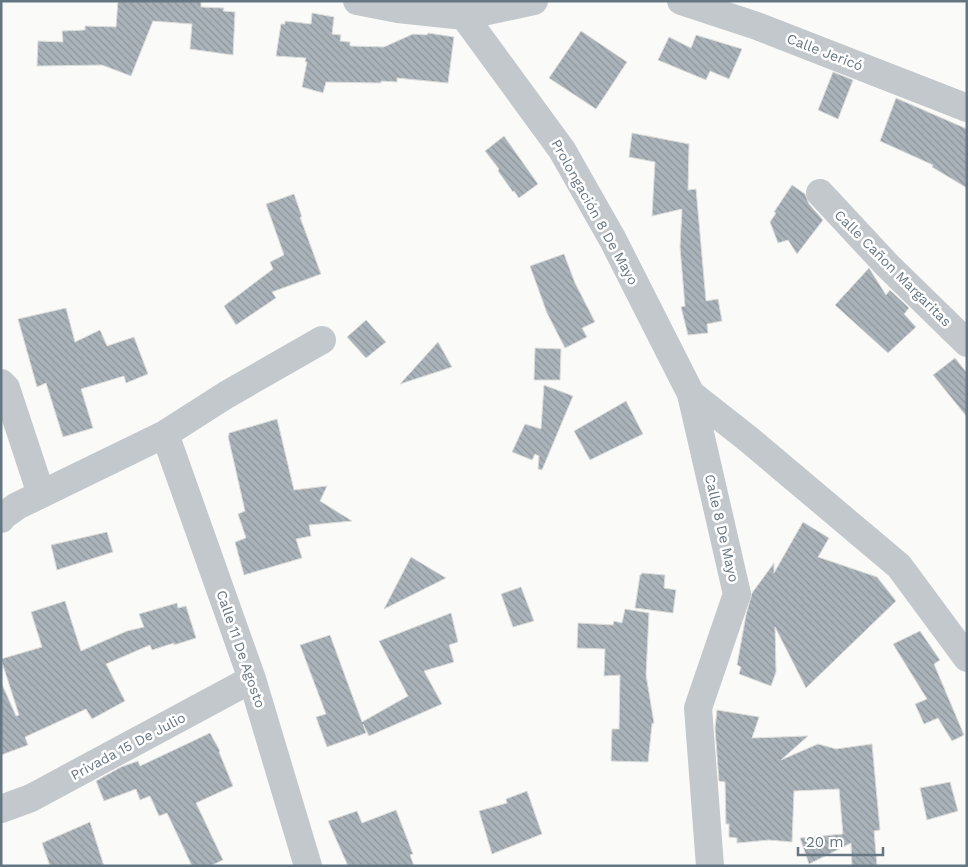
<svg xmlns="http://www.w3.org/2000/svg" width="968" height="867" font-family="'Work Sans',sans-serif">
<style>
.building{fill:url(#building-back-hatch);stroke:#dcdcda}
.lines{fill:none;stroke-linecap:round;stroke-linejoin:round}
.street{stroke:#c3c8cc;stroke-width:28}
.labels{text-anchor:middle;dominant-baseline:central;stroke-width:5;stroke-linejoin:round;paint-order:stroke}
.street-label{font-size:14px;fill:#657683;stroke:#fff}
</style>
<defs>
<pattern id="building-back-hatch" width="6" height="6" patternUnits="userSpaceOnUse" patternTransform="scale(1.25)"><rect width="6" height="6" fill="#aab3b9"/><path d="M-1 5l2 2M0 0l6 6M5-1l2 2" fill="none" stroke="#8e969c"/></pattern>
</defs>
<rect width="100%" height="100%" fill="#fafaf8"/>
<path class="building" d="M 118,1 L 201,1 L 201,7 L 224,8 L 223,11 L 235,12 L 233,55 L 190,49 L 192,24 L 153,21 L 131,76 L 102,65 L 37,66 L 38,41 L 63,42 L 62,31 L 85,30 L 85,26 L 116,27 Z
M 312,13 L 334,17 L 332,34 L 341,35 L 340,41 L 350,42 L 350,46 L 384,47 L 413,34 L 427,35 L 428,33 L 454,37 L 448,83 L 397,78 L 397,82 L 381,81 L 381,83 L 326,82 L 323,93 L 302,87 L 307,62 L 305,62 L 306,58 L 276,56 L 281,24 L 285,24 L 285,21 L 311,24 Z
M 581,31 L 627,62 L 596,109 L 549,78 Z
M 696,35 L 742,49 L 729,79 L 710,71 L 706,80 L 658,60 L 669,37 L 691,48 Z
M 833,72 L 853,80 L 838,119 L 818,110 Z
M 896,98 L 967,129 L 967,188 L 932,167 L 933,165 L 880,141 Z
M 632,133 L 689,144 L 688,190 L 696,189 L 706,301 L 718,299 L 722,321 L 707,324 L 708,333 L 688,335 L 681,307 L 685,306 L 680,247 L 682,209 L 652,216 L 655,162 L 629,157 Z
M 504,136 L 538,184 L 519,198 L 514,191 L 513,192 L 498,171 L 499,169 L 485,151 Z
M 792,185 L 805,194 L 809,204 L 823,220 L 797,254 L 788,240 L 778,243 L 770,222 L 776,213 L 774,212 Z
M 294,194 L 302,217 L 300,217 L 321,274 L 272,292 L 276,298 L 236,325 L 224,306 L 273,269 L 270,262 L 284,255 L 266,204 Z
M 564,254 L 575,283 L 595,322 L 582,328 L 587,337 L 565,348 L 547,313 L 530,266 Z
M 869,268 L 886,295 L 890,290 L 909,308 L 904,314 L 916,327 L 888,353 L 835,305 Z
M 66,308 L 75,342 L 100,330 L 107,346 L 134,337 L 148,374 L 126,383 L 124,376 L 81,389 L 93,428 L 63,437 L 46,383 L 37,387 L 18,319 Z
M 366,320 L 386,342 L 366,358 L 347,337 Z
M 438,342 L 452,367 L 400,384 Z
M 535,348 L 561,349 L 560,380 L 534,380 Z
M 955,358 L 967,373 L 967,417 L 933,375 Z
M 544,385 L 573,396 L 542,470 L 538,469 L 539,456 L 535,454 L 532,460 L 512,452 L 525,424 L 541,429 Z
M 626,401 L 643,434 L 590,460 L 574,431 Z
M 277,419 L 294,490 L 327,486 L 320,501 L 352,521 L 309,525 L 311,536 L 296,539 L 302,558 L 244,575 L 235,542 L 246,538 L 238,514 L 245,511 L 228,436 L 229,435 L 229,433 Z
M 803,522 L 829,538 L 818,557 L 877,577 L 896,601 L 806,688 L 775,627 L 776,672 L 771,686 L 739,674 L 741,667 L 737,665 L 746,615 L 752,593 L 774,563 L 774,573 Z
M 107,532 L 113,552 L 57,570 L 51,545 Z
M 411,557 L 446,578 L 384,609 Z
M 642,573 L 665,575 L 664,588 L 676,590 L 673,613 L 635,608 L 640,575 L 641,575 Z
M 521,587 L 534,621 L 513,627 L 501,594 Z
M 65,601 L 81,651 L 127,631 L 144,627 L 139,614 L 177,603 L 178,608 L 186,606 L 196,638 L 174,645 L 174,643 L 152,650 L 150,645 L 106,664 L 125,701 L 92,719 L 86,709 L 25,737 L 28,745 L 1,755 L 1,682 L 16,716 L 19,715 L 1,659 L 42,647 L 31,612 Z
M 625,609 L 649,613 L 646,675 L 654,723 L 652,724 L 648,762 L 611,761 L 612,729 L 619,729 L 620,675 L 604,676 L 605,649 L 577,648 L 578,623 L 613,625 L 614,621 L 622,623 Z
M 451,613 L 458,642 L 449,645 L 454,662 L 424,671 L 442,704 L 369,736 L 363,724 L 366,733 L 327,747 L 316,717 L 326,714 L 300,645 L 330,635 L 362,722 L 408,696 L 379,641 Z
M 920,631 L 940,660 L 934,664 L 964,735 L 952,741 L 938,718 L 924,724 L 915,704 L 927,699 L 893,644 Z
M 717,710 L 759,717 L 752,738 L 808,736 L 781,760 L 818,744 L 836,749 L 872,744 L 880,830 L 874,831 L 877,866 L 852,866 L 851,843 L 809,864 L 800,838 L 843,834 L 839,789 L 794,791 L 792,842 L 769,840 L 737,843 L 737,838 L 729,837 L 729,824 L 726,824 L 725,782 L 719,781 L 715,728 Z
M 210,733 L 220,751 L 219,752 L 233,786 L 196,803 L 223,860 L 210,866 L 192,866 L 167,813 L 159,816 L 150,796 L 140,800 L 136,789 L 104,801 L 96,781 L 121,767 L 138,761 L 140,766 Z
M 950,782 L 958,811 L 927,820 L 920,788 Z
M 527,791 L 542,834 L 492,854 L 479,811 L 507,803 L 506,799 Z
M 396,810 L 413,854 L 410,855 L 414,866 L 348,866 L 328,821 L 357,811 L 362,823 Z
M 90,822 L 104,866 L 50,866 L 42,843 Z"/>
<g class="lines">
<path class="street" d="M 357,1 L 398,9 L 464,16 L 534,1
M 681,1 L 757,26 L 967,108
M 464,16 L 562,150 L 613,240 L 691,394 L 737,594 L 698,708 L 710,866
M 820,193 L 887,265 L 967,343
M 1,383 L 6,388 L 41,494
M 691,394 L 747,438 L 899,566 L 967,658
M 165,434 L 252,679 L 308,866
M 1,519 L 3,516 L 17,506 L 165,434 L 226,395 L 322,340
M 1,809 L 31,798 L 252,679"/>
</g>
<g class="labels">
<g class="street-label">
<text transform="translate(825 52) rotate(21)">Calle Jericó</text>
<text transform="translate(595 212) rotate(61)">Prolongación 8 De Mayo</text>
<text transform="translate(893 268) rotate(45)">Calle Cañon Margaritas</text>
<text transform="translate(722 528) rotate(77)">Calle 8 De Mayo</text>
<text transform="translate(241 649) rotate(71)">Calle 11 De Agosto</text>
<text transform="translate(128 746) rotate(-28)">Privada 15 De Julio</text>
</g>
</g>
<rect width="968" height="867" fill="none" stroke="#657683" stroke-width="5"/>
<path d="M798 847v8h85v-8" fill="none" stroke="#657683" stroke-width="2.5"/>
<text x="806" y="847" font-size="15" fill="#657683" stroke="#ffffff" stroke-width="4" paint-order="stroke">20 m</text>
</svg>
